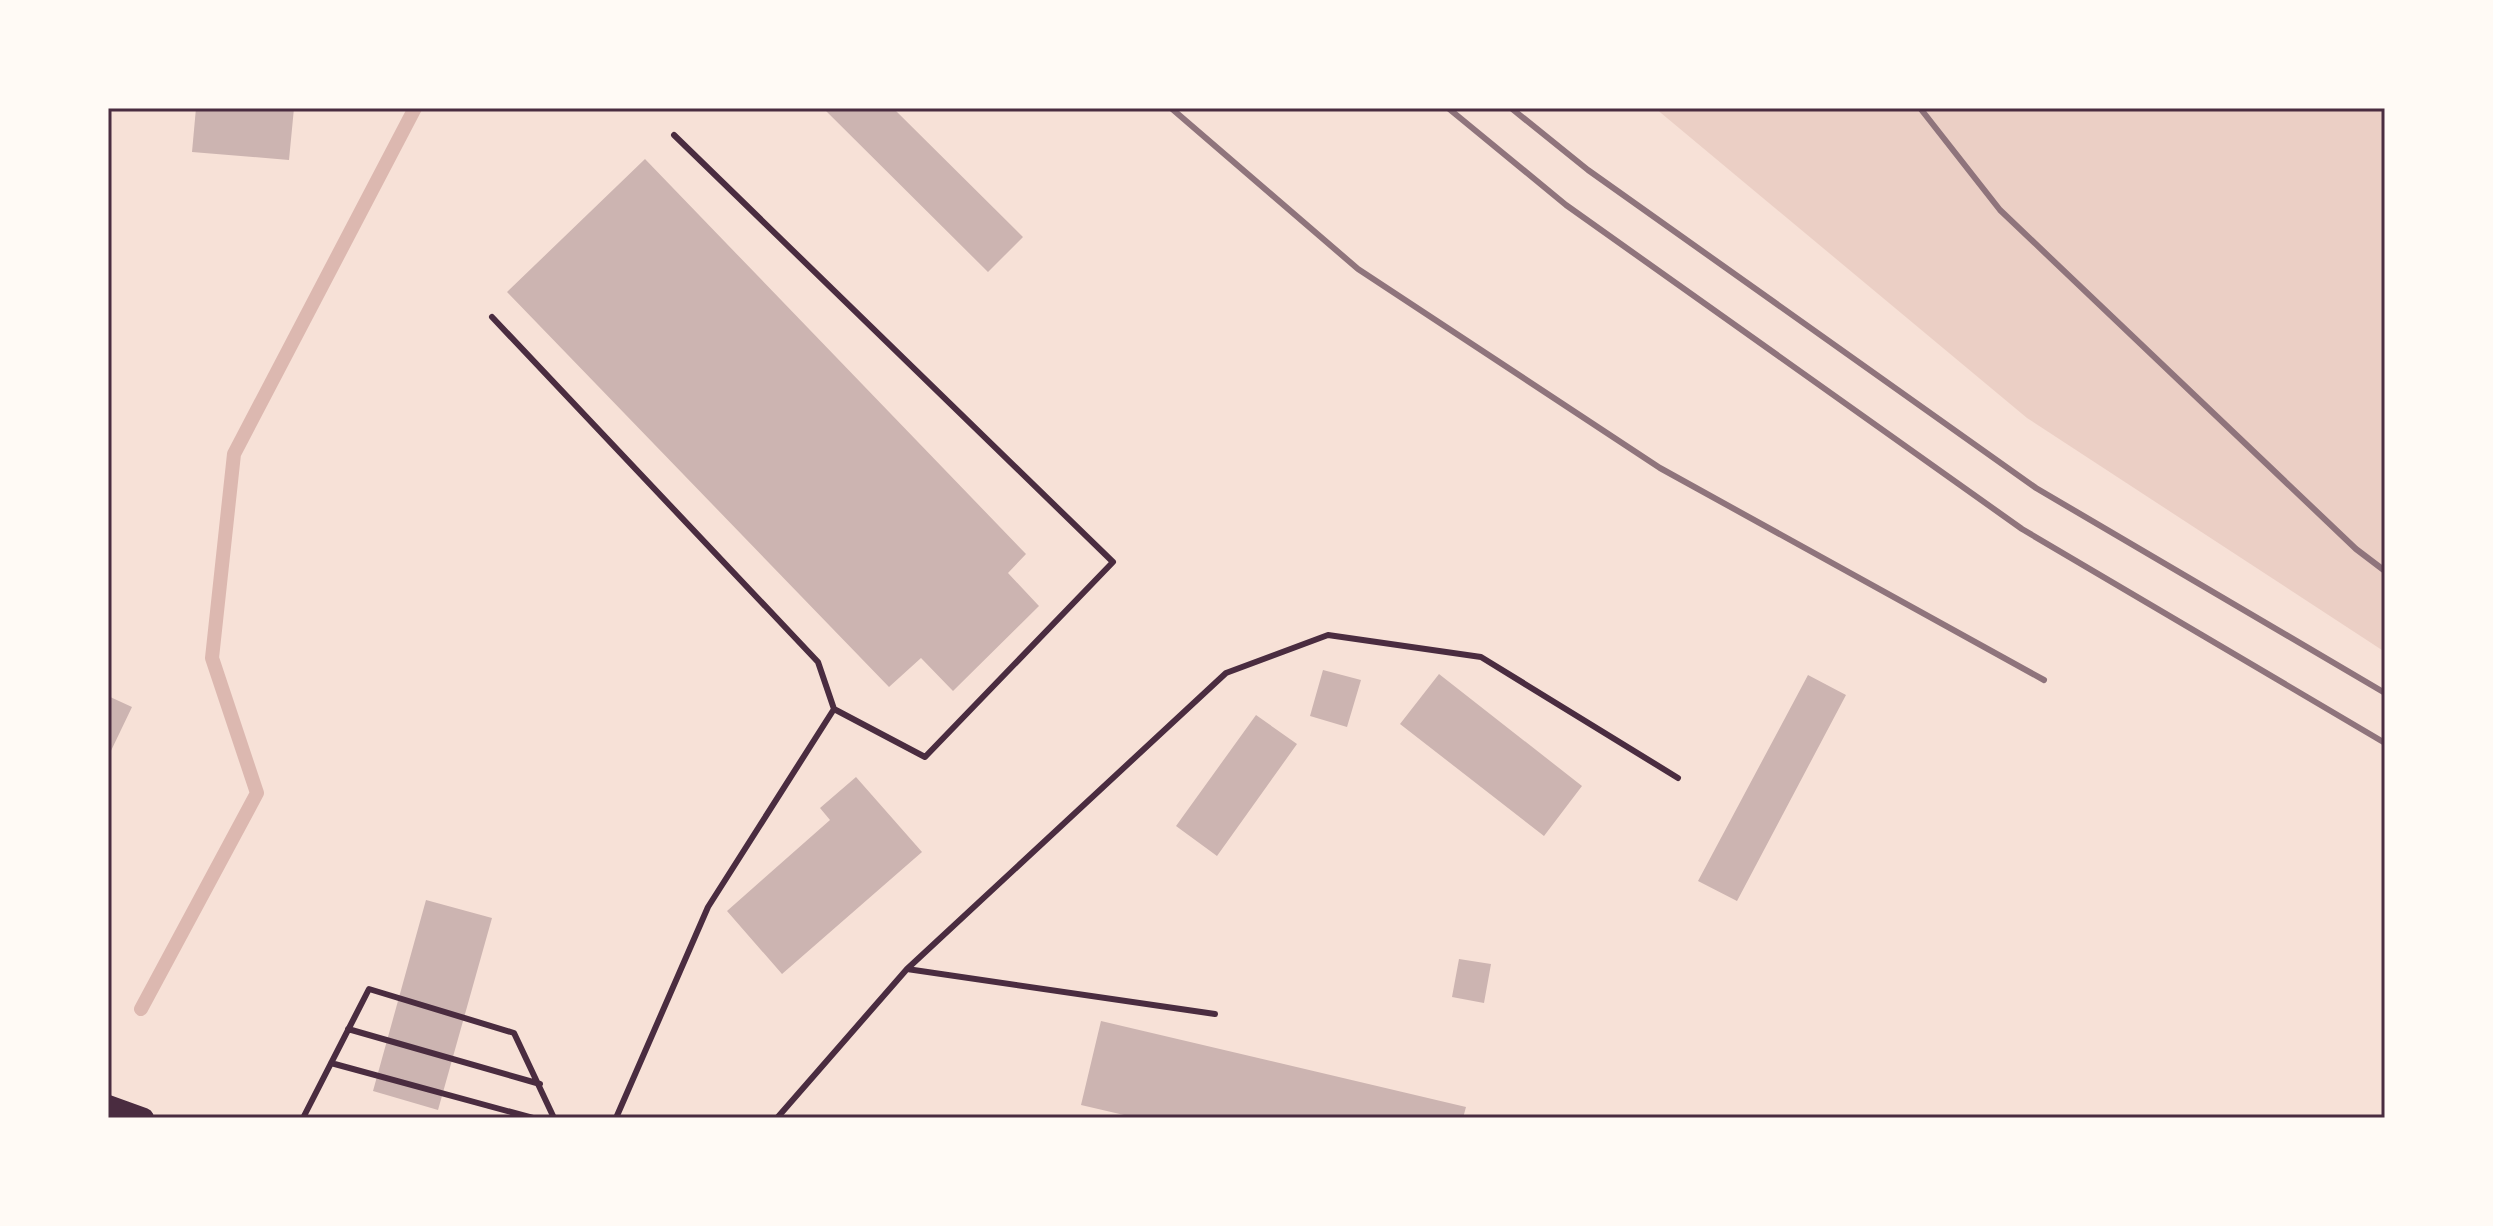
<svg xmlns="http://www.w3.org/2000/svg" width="2493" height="1226" font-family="'PT Sans',sans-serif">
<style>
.green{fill:#ebcfc5}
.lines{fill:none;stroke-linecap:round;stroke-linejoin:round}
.stream{stroke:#dcb8b0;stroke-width:14}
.building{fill:#ccb4b1}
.service{stroke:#4a2c40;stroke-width:6}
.primary{stroke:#4a2c40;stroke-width:20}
.rail{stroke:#8f747c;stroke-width:6}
.neatline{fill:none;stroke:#4a2c40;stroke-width:3}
</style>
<rect width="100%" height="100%" fill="#f7e1d7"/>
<path class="green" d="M 1655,108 L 2385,108 L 2385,652 L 2027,418 Z"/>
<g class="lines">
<path class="stream" d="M 141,1009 L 257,793 L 212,658 L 234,454 L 415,108"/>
</g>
<path class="building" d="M 196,108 L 294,108 L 289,160 L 192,152 Z
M 823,108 L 893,108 L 1023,237 L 988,272 Z
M 645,159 L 1026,554 L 1008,573 L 1039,606 L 953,691 L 921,658 L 889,687 L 507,292 Z
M 1323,670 L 1361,680 L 1347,727 L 1310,716 Z
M 1439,674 L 1582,786 L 1544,836 L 1400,724 Z
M 1808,675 L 1846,695 L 1737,901 L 1698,881 Z
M 108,696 L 132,707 L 108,757 Z
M 1256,715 L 1297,744 L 1217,856 L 1176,826 Z
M 856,777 L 922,852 L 782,974 L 727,911 L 830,820 L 820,808 Z
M 426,900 L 492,918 L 438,1110 L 373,1091 Z
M 1459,959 L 1491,964 L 1484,1003 L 1452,997 Z
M 1101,1021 L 1466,1107 L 1463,1118 L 1137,1118 L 1081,1105 Z"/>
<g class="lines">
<path class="service" d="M 492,317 L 818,662 L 834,709
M 907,969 L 1215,1014
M 348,1029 L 540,1084
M 331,1063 L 533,1118
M 303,1118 L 369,989 L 514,1033 L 554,1118
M 616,1118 L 708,907 L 834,709 L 925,757 L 1113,562 L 674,135
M 777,1118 L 907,969 L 1226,673 L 1328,635 L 1481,657 L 1678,778"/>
<path class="primary" d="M 108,1105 L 144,1118"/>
<path class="rail" d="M 1171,108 L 1358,269 L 1660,468 L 2044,680
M 1448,108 L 1566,205 L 2022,529 L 2385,743
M 1511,108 L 1588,170 L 2036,488 L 2385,693
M 1920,108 L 2000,210 L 2356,549 L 2385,571"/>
</g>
<rect width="2493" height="1226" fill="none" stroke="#fffaf5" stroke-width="220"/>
<rect x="110" y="110" width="2273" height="1006" class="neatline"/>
</svg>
